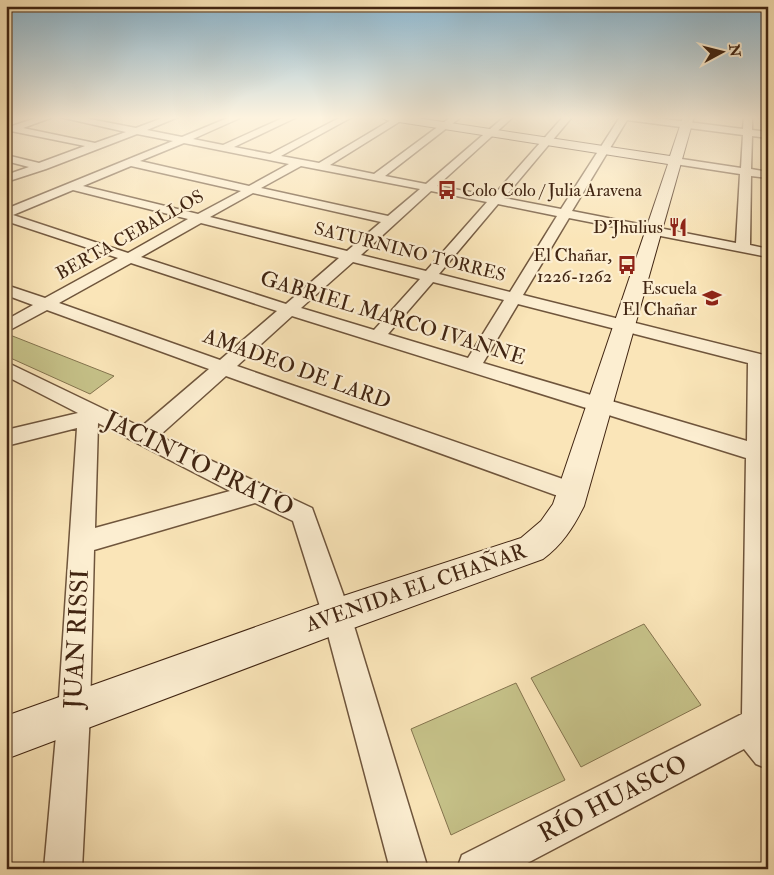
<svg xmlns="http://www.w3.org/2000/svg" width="774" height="875" font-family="'IM FELL Double Pica',serif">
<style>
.green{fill:#c6c289;stroke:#84744e}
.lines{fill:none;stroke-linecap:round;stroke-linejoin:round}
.street-casing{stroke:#6f553c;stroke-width:3}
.secondary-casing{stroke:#412512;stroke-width:2}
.street{fill:#fceed1;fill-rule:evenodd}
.secondary{fill:#fceed1;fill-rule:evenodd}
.labels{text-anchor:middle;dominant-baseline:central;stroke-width:4.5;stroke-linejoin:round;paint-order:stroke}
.far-poi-label{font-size:18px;fill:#412512;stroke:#fceed1;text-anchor:end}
.far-street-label{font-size:18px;fill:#412512;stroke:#fceed1}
.street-label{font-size:21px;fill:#412512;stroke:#fceed1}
.near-street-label{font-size:25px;fill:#412512;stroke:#fceed1}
</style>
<rect width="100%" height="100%" fill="#fae5b8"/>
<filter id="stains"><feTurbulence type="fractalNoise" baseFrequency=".004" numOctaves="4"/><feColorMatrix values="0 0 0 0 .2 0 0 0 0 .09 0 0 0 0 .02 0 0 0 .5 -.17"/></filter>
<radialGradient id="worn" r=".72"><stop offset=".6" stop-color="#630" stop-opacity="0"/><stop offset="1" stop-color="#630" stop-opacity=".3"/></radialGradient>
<path class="green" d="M 10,335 L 114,376 L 90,394 L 6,356 L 6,337 Z
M 644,624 L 701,705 L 581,767 L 531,678 Z
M 516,683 L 565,780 L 451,835 L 411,729 Z"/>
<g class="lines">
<g class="street-casing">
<path id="street" d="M 39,117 L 53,117 L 23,128 L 95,143 L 126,132 L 60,117 L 79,117 L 136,128 L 165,117 L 178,117 L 147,130 L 182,137 L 230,117 L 242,117 L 193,139 L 223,145 L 285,117 L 297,117 L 234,147 L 270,154 L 341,117 L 352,117 L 281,156 L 319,163 L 396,117 L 407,117 L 330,165 L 374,174 L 451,117 L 461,117 L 385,176 L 426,184 L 504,117 L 513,117 L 437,186 L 493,196 L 563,117 L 572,117 L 504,198 L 561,209 L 620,117 L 648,117 L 743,129 L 744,117 L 752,117 L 752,130 L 768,132 L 768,138 L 752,136 L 751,169 L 768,172 L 768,178 L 751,176 L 750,245 L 768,249 L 768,257 L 569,218 L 523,295 L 768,356 L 768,769 L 756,764 L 744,749 L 516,869 L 457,869 L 462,855 L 742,714 L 746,458 L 292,316 L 237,366 L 580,485 L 584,492 L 580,499 L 572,501 L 226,376 L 159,436 L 312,508 L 351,616 L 428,869 L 390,869 L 323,616 L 293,521 L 255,503 L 94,550 L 90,713 L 82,869 L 44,869 L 58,713 L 77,428 L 6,446 L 6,430 L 78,413 L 6,376 L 6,362 L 141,427 L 209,369 L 47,310 L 6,332 L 6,320 L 33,305 L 6,295 L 6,285 L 45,298 L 118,258 L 6,221 L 6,209 L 173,141 L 137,134 L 46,169 L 6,182 L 6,175 L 29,167 L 6,161 L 6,155 L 39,163 L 85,146 L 6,130 L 6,124 L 12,126 ZM 627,120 L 743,135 L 741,168 L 675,158 L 670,161 L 675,164 L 740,174 L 736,243 L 572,211 ZM 184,143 L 289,164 L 249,186 L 140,161 ZM 131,166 L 241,191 L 198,214 L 83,186 ZM 301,166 L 420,189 L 388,216 L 261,188 ZM 73,190 L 188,219 L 128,253 L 13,215 ZM 431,191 L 487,202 L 426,271 L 361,255 ZM 253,193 L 381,222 L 347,251 L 210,217 ZM 498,204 L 557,216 L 510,292 L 439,274 ZM 201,223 L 339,258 L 286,304 L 141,257 ZM 353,262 L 420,279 L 374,330 L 301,308 ZM 131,263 L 277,311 L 220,360 L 59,303 ZM 433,282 L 504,300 L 468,358 L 388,334 ZM 518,304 L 748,363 L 747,441 L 483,363 ZM 98,423 L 230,491 L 95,528 Z"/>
</g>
<g class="secondary-casing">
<path id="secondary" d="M 381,117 L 410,117 L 670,156 L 683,117 L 694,117 L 584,506 C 573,528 562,545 543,559 L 337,634 L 6,759 L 6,716 L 337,598 L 521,538 L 541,521 L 553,504 L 668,164 L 386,120 Z"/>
</g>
<use href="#street" class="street"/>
<use href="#secondary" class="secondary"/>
</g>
<linearGradient id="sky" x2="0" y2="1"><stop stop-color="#8bb8d3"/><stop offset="0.49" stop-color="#fdf3df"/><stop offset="1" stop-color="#fdf3df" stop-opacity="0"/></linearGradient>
<rect width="774" height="240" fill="url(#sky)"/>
<defs>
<g id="bus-bare" transform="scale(1.5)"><path d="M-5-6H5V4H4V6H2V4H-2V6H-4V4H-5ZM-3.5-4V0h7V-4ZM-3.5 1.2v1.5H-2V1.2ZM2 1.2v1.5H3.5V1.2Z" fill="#8f2418" stroke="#fceed1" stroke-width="2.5" paint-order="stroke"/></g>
<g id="restaurant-bare" transform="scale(1.5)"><path d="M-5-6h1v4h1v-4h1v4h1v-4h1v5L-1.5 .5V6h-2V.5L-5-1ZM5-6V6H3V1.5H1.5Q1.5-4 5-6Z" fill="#8f2418" stroke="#fceed1" stroke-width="2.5" paint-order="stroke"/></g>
<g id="school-bare" transform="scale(1.5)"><path d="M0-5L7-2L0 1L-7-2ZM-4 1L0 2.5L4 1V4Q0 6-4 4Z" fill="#8f2418" stroke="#fceed1" stroke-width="2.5" paint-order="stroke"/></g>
</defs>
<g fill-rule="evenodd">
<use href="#bus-bare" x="447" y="190"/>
<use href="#restaurant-bare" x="678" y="227"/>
<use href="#bus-bare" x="627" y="265"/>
<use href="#school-bare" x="712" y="298"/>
</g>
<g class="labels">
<g class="far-poi-label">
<text x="462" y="190" text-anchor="start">Colo Colo / Julia Aravena</text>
<text x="663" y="227">D'Jhulius</text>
<text x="612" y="255">El Chañar,<tspan x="612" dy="21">1226-1262</tspan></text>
<text x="697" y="288">Escuela<tspan x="697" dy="21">El Chañar</tspan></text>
</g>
<g class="far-street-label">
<text transform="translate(130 235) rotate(-29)">BERTA CEBALLOS</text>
<text transform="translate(410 252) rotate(14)">SATURNINO TORRES</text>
</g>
<g class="street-label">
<text transform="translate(393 318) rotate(17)">GABRIEL MARCO IVANNE</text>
<text transform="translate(297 369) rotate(20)">AMADEO DE LARD</text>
<text transform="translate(416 588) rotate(-19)">AVENIDA EL CHAÑAR</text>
</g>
<g class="near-street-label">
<text transform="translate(199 464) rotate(26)">JACINTO PRATO</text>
<text transform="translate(77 639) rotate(-87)">JUAN RISSI</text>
<text transform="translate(613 799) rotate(-27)">RÍO HUASCO</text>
</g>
</g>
<rect width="774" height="875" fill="none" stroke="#fae5b8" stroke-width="25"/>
<rect x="8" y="8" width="759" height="860" fill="none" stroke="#412512" stroke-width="2.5"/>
<rect x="12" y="12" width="749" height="850" fill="none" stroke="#412512"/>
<g transform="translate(722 52) rotate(83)" stroke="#fceed1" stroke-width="4" paint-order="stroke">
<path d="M0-4L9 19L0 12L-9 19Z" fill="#412512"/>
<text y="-8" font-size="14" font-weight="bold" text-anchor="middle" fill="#412512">N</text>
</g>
<rect width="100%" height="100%" filter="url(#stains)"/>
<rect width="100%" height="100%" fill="url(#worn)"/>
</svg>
